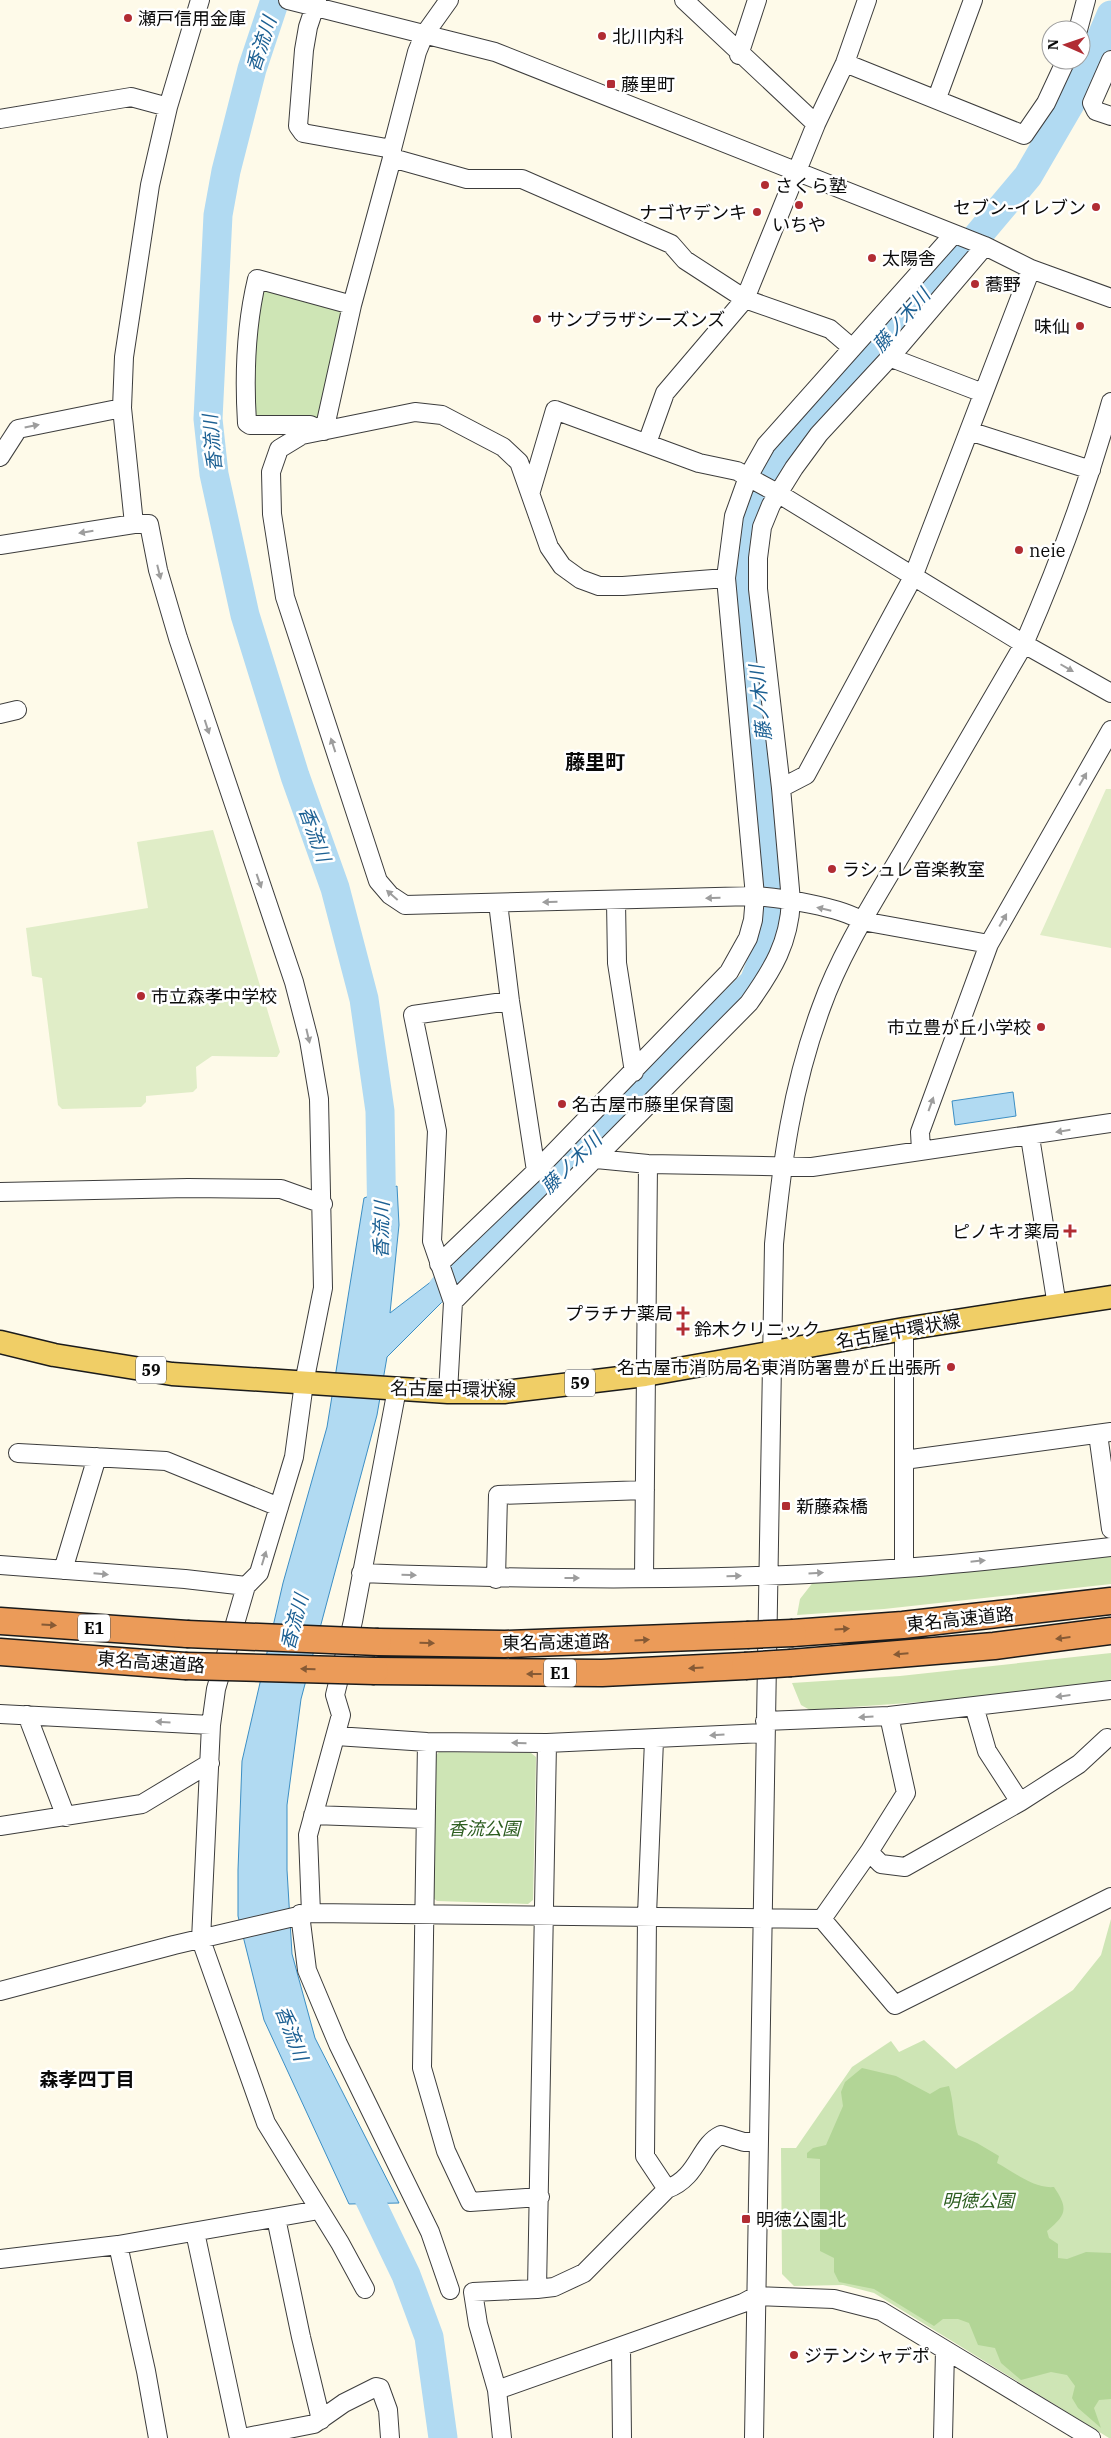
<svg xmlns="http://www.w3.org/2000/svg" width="1111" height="2438" font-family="'IBM Plex Serif','Noto Sans JP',serif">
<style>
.green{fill:#cee5b5}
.forest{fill:#b2d596}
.pitch{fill:#e0edc7}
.water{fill:#b1daf2;stroke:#3c8ec4}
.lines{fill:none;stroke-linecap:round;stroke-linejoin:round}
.river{stroke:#b1daf2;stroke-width:29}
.minor-casing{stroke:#3d3d3d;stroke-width:20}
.major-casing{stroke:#1b1b1b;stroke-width:25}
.highway-casing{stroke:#1b1b1b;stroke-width:29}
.minor{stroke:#fff;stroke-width:18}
.major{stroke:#f0ce66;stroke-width:22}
.highway{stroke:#eb9b59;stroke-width:26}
.highway-bridge-casing{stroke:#1b1b1b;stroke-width:29;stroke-linecap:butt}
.highway-bridge{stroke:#eb9b59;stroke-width:26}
.oneway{fill:#9d9d9d}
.oneway2{fill:#865a35}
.poi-dot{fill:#b12c33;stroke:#fff;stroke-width:2}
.labels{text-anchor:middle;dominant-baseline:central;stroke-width:5;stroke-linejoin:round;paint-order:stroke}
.shield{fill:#fff;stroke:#545454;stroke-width:1}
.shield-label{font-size:16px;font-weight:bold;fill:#0a0a0a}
.poi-label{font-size:18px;fill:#0a0a0a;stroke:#fff;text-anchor:start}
.street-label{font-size:18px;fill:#0a0a0a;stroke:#fff}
.park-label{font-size:18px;font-style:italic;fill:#2c5d20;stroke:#fff}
.water-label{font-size:19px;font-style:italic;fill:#1c6093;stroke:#fff}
.neighbourhood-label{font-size:19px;font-weight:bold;fill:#0a0a0a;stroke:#fff}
.quarter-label{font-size:20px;font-weight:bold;fill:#0a0a0a;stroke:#fff}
</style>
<rect width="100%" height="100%" fill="#fefae9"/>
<path class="green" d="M 266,288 L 341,308 L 345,316 L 321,416 L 313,421 L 257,420 L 252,415 L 258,291 Z
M 1111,1554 L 1111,1584 L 884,1609 L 797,1615 L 800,1599 L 814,1581 Z
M 1111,1653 L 1111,1681 L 963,1699 L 810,1710 L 801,1705 L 792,1683 L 900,1676 Z
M 439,1752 L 531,1753 L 536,1757 L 533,1900 L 528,1904 L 437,1901 L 433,1898 L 435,1756 Z
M 1111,1919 L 1111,2438 L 1109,2438 L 874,2293 L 843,2285 L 794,2286 L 782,2274 L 781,2148 L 796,2148 L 852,2067 L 891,2041 L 899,2052 L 924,2040 L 956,2069 L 1073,1990 L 1101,1955 Z"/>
<path class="forest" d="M 862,2068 L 896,2076 L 930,2094 L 940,2088 L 949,2086 C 954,2102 953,2119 958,2135 L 977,2143 L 999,2156 L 997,2163 C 1014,2172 1034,2189 1054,2187 C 1069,2209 1066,2215 1047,2231 L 1049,2238 L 1058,2244 L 1058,2258 L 1067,2259 L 1086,2252 L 1111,2253 L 1111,2399 L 1099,2400 L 1094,2408 L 1101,2428 L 1078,2408 L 1072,2398 L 1075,2386 L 1067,2375 L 1051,2372 L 1021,2380 L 1001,2363 L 995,2348 L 978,2345 L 969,2323 L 958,2319 L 943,2319 L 934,2326 L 874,2289 L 839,2282 L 834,2272 L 834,2258 L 820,2251 L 820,2159 L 807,2158 L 807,2153 L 813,2148 L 826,2145 L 843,2106 L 841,2092 L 845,2082 Z"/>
<path class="pitch" d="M 1106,789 L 1111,789 L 1111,948 L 1040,935 Z
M 213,830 L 280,1052 L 277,1057 L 212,1056 L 196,1067 L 197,1088 L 193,1092 L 146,1096 L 146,1102 L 141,1107 L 62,1109 L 58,1105 L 42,978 L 32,976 L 26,928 L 148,908 L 137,842 Z"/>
<path class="water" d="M 1013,1092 L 1016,1116 L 955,1125 L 952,1101 Z
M 397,1186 L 399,1225 L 390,1313 L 466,1255 L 477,1267 L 387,1357 L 377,1415 L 301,1699 L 287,1805 L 287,1870 L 292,1954 L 315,2038 L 399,2203 L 349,2204 L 264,2020 L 238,1916 L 238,1870 L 242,1761 L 283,1583 L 327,1427 L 364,1198 Z"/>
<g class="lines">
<path class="river" d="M 275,0 L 252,69 L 226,171 L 218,215 L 208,419 L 214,474 L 245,615 L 295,776 L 335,888 L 364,999 L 380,1111 L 382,1232
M 443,1288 L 542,1194 L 754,982 L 769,943 L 775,894 L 772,822 L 747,575 L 750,530 L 765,485 L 797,438 L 959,258 L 1028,176 L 1081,85 L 1111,15
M 355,2169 L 406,2275 L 429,2337 L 443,2438"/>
<g class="minor-casing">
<path id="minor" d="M 288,0 L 495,52 L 985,246 L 1031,269 L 1111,298
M 317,0 L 308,27 L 304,50 L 298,126 L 303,133 L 392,149
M 684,0 L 816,124
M 1078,30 L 1086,0
M 739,55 L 757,0
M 1111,60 L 1092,103 L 1096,111 L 1111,116
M 845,63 L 1024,135 L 1046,103 L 1066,60
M 937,98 L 973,0
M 0,119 L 131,97 L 168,107
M 392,158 L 467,179 L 522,179 L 671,244 L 685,260 L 745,299 L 830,329 L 851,347
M 889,357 L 983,393
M 319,429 L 310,425 L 250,425 L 247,423 C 244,375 246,325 257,279 L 352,305
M 324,431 L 352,305 L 392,158 L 392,149 L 417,52 L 424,35 L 449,0
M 969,431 L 1091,470
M 647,443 L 665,393 L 745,299 L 816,124 L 845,63 L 867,0
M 0,457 L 18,429 L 122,408
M 531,491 L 555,410 L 699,463 L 737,471 L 779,494 L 1024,644 L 1111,693
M 0,545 L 134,524
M 726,578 L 623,586 L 599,586 L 580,579 L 562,566 L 549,547 L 519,462 L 503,447 L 442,415 L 415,412 L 302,435 L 279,449 L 271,472 L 272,514 L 285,597 L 378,881 L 390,895 L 405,905 L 755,896 C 782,898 841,907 862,921 L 989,944
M 0,714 L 17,710
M 781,788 L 758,589 L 758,558 L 762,527 L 771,505 L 794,468 L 819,434 L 893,354 L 985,246
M 616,901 L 617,963 L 634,1072
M 498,903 L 510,1001 L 536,1171
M 1030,1137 L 1057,1306
M 921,1151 L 920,1132 L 989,944 L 1111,730
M 596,1159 L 648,1164 L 812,1167 L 1111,1123
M 0,1192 L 188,1188 L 281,1189 L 323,1204
M 439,1264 L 536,1171 L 729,972 L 748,938 L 753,920 L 755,896 L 726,578 L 734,516 L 748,477 L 766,445 L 953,235
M 453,1302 L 749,1003 C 773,969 789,943 791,901 L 781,788 L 806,775 L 913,577 L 1031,269
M 904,1329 L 904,1568
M 448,1392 L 453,1302 L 432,1241 L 437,1131 L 413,1015 L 510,1001
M 1098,1434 L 1111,1529
M 18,1453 L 166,1461 L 279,1507
M 904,1460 L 1111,1432
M 0,1565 L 185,1579 L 246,1586 L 259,1573 L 294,1457 L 304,1383 L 323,1288 L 319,1099 L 309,1040 L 294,982 L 178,638 L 158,570 L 149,524 L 134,524 L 122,408 L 124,357 L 150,185 L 168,107 L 200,0
M 63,1570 L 97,1457
M 361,1573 C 541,1580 724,1582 904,1568 C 973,1563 1042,1555 1111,1547
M 644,1577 L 648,1164
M 496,1579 L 498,1495 L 645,1490
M 246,1586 L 216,1689 L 211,1725 L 201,1940 L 266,2123 L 340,2243 L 365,2289
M 974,1706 L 987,1751 L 1020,1802 L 1079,1764 L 1107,1738
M 0,1714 L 211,1725
M 27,1715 L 66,1817
M 765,1721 L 889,1716 L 1111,1690
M 336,1736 L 427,1742 L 547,1743 L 765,1733
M 654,1740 L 647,1915 L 645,2156 L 667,2189
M 427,1742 L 422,2068 L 446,2151 L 470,2202 L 540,2197
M 547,1743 L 537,2289 L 554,2287 L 584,2273 L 667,2189 C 699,2177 699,2145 721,2135 L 744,2142 L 759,2142
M 313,1815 L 425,1819
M 0,1826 L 142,1804 L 210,1763
M 869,1852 L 881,1864 L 905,1867 L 1020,1802
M 311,1913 L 308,1835 L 341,1715 L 335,1695 L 353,1621 L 397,1389
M 300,1914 L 307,1970 L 338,2044 L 430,2232 L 450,2290
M 822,1919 L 869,1852 L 906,1793 L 889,1716
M 0,1991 L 174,1945 L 311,1913 L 822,1919 L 895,2005 L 1111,1897
M 276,2218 L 301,2337 L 321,2420
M 195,2232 L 239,2438
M 118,2245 L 146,2371 L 158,2438
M 0,2259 L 118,2245 L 319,2210
M 537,2289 L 473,2292 L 478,2324 L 497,2390 L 743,2303 L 756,2296 L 834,2299 L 881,2311 L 1091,2438
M 621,2347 L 622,2438
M 497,2390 L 502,2438
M 242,2438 L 314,2424 L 344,2403 L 376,2387 L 380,2388 L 388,2410 L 390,2438
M 754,2438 L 774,1244 C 782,1161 792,1087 821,1008 C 841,952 874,901 904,850 C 944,781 984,713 1024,644 C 1058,566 1088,485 1111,402
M 943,2438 L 945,2350"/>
</g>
<g class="major-casing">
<path id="major" d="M 0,1342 L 54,1355 L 172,1374 L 448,1392 L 504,1392 L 645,1375 L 904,1329 L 1111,1297"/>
</g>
<g class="highway-casing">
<path id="highway" d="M 0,1621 L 187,1634
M 793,1633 L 903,1625 L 1111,1601
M 378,1642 L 505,1644 L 747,1635
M 0,1652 L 185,1666
M 791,1663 L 994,1646 L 1111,1631
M 375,1671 L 602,1673 L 745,1666"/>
</g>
<use href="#minor" class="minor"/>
<use href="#major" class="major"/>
<use href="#highway" class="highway"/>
<g class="highway-bridge-casing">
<path id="highway-bridge" d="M 187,1634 L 378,1642
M 747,1635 L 793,1633
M 185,1666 L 375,1671
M 745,1666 L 791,1663"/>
</g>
<use href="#highway-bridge" class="highway-bridge"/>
</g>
<defs><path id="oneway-solid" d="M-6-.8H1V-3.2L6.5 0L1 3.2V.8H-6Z" transform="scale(1.25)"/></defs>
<g class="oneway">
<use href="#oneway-solid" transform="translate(32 426) rotate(-11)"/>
<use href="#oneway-solid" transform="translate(86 532) rotate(171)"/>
<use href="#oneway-solid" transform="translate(159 572) rotate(76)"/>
<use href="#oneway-solid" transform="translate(1067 668) rotate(30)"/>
<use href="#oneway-solid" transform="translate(207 727) rotate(72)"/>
<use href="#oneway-solid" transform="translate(333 745) rotate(-108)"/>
<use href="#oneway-solid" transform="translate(1083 779) rotate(-60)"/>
<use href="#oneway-solid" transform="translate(259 881) rotate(71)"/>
<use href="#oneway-solid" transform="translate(392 895) rotate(-139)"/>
<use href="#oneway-solid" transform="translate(713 898) rotate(178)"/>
<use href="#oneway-solid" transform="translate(550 902) rotate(179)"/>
<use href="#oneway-solid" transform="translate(824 909) rotate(-167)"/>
<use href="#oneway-solid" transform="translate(1003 920) rotate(-60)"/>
<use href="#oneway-solid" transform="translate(308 1036) rotate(77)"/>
<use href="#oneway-solid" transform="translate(931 1104) rotate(-70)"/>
<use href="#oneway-solid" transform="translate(1063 1131) rotate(171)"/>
<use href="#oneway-solid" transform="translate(264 1558) rotate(-73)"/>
<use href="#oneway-solid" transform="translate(978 1561) rotate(-6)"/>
<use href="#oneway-solid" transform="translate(816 1573) rotate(-3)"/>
<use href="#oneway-solid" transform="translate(101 1574) rotate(5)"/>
<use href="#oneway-solid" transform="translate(409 1575) rotate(2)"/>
<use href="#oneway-solid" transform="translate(734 1576) rotate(-1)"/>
<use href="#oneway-solid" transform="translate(572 1578)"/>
<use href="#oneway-solid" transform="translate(1063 1696) rotate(173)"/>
<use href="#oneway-solid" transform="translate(866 1717) rotate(177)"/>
<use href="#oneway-solid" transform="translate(163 1722) rotate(-177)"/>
<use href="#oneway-solid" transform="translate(717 1735) rotate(176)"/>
<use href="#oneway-solid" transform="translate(519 1743) rotate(-179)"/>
</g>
<g class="oneway2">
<use href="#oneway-solid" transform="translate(49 1625) rotate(4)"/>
<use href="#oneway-solid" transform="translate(842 1629) rotate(-4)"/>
<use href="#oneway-solid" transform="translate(1063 1638) rotate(173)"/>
<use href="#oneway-solid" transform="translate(642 1640) rotate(-3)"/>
<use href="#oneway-solid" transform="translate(427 1643) rotate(1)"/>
<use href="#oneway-solid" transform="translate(901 1654) rotate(175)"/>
<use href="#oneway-solid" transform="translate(696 1668) rotate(177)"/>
<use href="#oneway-solid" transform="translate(308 1669) rotate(-178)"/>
<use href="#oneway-solid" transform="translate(534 1674) rotate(180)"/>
</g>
<g class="poi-dot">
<circle cx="128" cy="18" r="5"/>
<circle cx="602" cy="36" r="5"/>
<rect x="606" y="79" width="10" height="10" rx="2.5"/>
<circle cx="765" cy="185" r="5"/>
<circle cx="799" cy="205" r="5"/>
<circle cx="1096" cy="207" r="5"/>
<circle cx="757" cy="212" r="5"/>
<circle cx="872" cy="258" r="5"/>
<circle cx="975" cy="284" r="5"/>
<circle cx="537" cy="319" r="5"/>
<circle cx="1080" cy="326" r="5"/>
<circle cx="1019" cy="550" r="5"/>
<circle cx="832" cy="869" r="5"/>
<circle cx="141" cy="996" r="5"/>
<circle cx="1041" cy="1027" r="5"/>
<circle cx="562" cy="1104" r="5"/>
<path d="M1067.5 1223.5h5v5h5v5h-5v5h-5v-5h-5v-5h5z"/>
<path d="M680.5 1305.5h5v5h5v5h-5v5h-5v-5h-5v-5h5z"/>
<path d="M680.5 1321.5h5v5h5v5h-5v5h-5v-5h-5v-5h5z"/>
<circle cx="951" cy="1367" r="5"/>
<rect x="781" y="1501" width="10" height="10" rx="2.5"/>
<rect x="741" y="2214" width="10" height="10" rx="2.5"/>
<circle cx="794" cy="2355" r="5"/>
</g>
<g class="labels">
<g class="shield">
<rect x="136" y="1356.5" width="30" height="27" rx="4"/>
<rect x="565" y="1369.5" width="30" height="27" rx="4"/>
<rect x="78" y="1614.5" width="32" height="27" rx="4"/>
<rect x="544" y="1659.5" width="32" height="27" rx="4"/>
</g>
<g class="shield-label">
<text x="151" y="1370">59</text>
<text x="580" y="1383">59</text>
<text x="94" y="1628">E1</text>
<text x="560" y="1673">E1</text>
</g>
<g class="poi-label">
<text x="138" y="18">瀬戸信用金庫</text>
<text x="612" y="36">北川内科</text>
<text x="621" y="84">藤里町</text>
<text x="775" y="185">さくら塾</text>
<text x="1086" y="207" text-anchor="end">セブン-イレブン</text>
<text x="747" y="212" text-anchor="end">ナゴヤデンキ</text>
<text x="799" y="224" text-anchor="middle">いちや</text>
<text x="882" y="258">太陽舎</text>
<text x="985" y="284">蕎野</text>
<text x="547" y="319">サンプラザシーズンズ</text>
<text x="1070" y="326" text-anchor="end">味仙</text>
<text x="1029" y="550">neie</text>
<text x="842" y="869">ラシュレ音楽教室</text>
<text x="151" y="996">市立森孝中学校</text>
<text x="1031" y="1027" text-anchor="end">市立豊が丘小学校</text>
<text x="572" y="1104">名古屋市藤里保育園</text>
<text x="1060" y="1231" text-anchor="end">ピノキオ薬局</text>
<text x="673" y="1313" text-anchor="end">プラチナ薬局</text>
<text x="694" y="1329">鈴木クリニック</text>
<text x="941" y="1367" text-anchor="end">名古屋市消防局名東消防署豊が丘出張所</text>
<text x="796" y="1506">新藤森橋</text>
<text x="756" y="2219">明徳公園北</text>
<text x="804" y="2355">ジテンシャデポ</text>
</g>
<g class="street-label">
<text transform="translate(898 1331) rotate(-10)">名古屋中環状線</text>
<text transform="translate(453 1389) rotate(1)">名古屋中環状線</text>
<text transform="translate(960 1619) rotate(-6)">東名高速道路</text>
<text transform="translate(556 1642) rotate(-1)">東名高速道路</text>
<text transform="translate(151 1662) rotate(4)">東名高速道路</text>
</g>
<g class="park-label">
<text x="484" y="1828">香流公園</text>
<text x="978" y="2200">明徳公園</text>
</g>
<g class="water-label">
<text transform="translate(261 44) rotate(-72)">香流川</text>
<text transform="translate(901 320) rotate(-49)">藤ノ木川</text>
<text transform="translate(212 443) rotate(-95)">香流川</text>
<text transform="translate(760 703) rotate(-96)">藤ノ木川</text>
<text transform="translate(315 834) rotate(70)">香流川</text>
<text transform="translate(571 1163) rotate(-45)">藤ノ木川</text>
<text transform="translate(381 1230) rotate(-89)">香流川</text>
<text transform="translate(294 1622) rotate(-75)">香流川</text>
<text transform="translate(292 2033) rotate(69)">香流川</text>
</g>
<g class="neighbourhood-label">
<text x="87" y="2079">森孝四丁目</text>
</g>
<g class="quarter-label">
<text x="595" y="761">藤里町</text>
</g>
</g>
<g transform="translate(1066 45) rotate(272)"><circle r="24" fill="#ffffff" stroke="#9d9d9d"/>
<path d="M0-4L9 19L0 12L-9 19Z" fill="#b12c33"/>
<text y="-8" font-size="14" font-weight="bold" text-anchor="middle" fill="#0a0a0a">N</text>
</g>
</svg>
